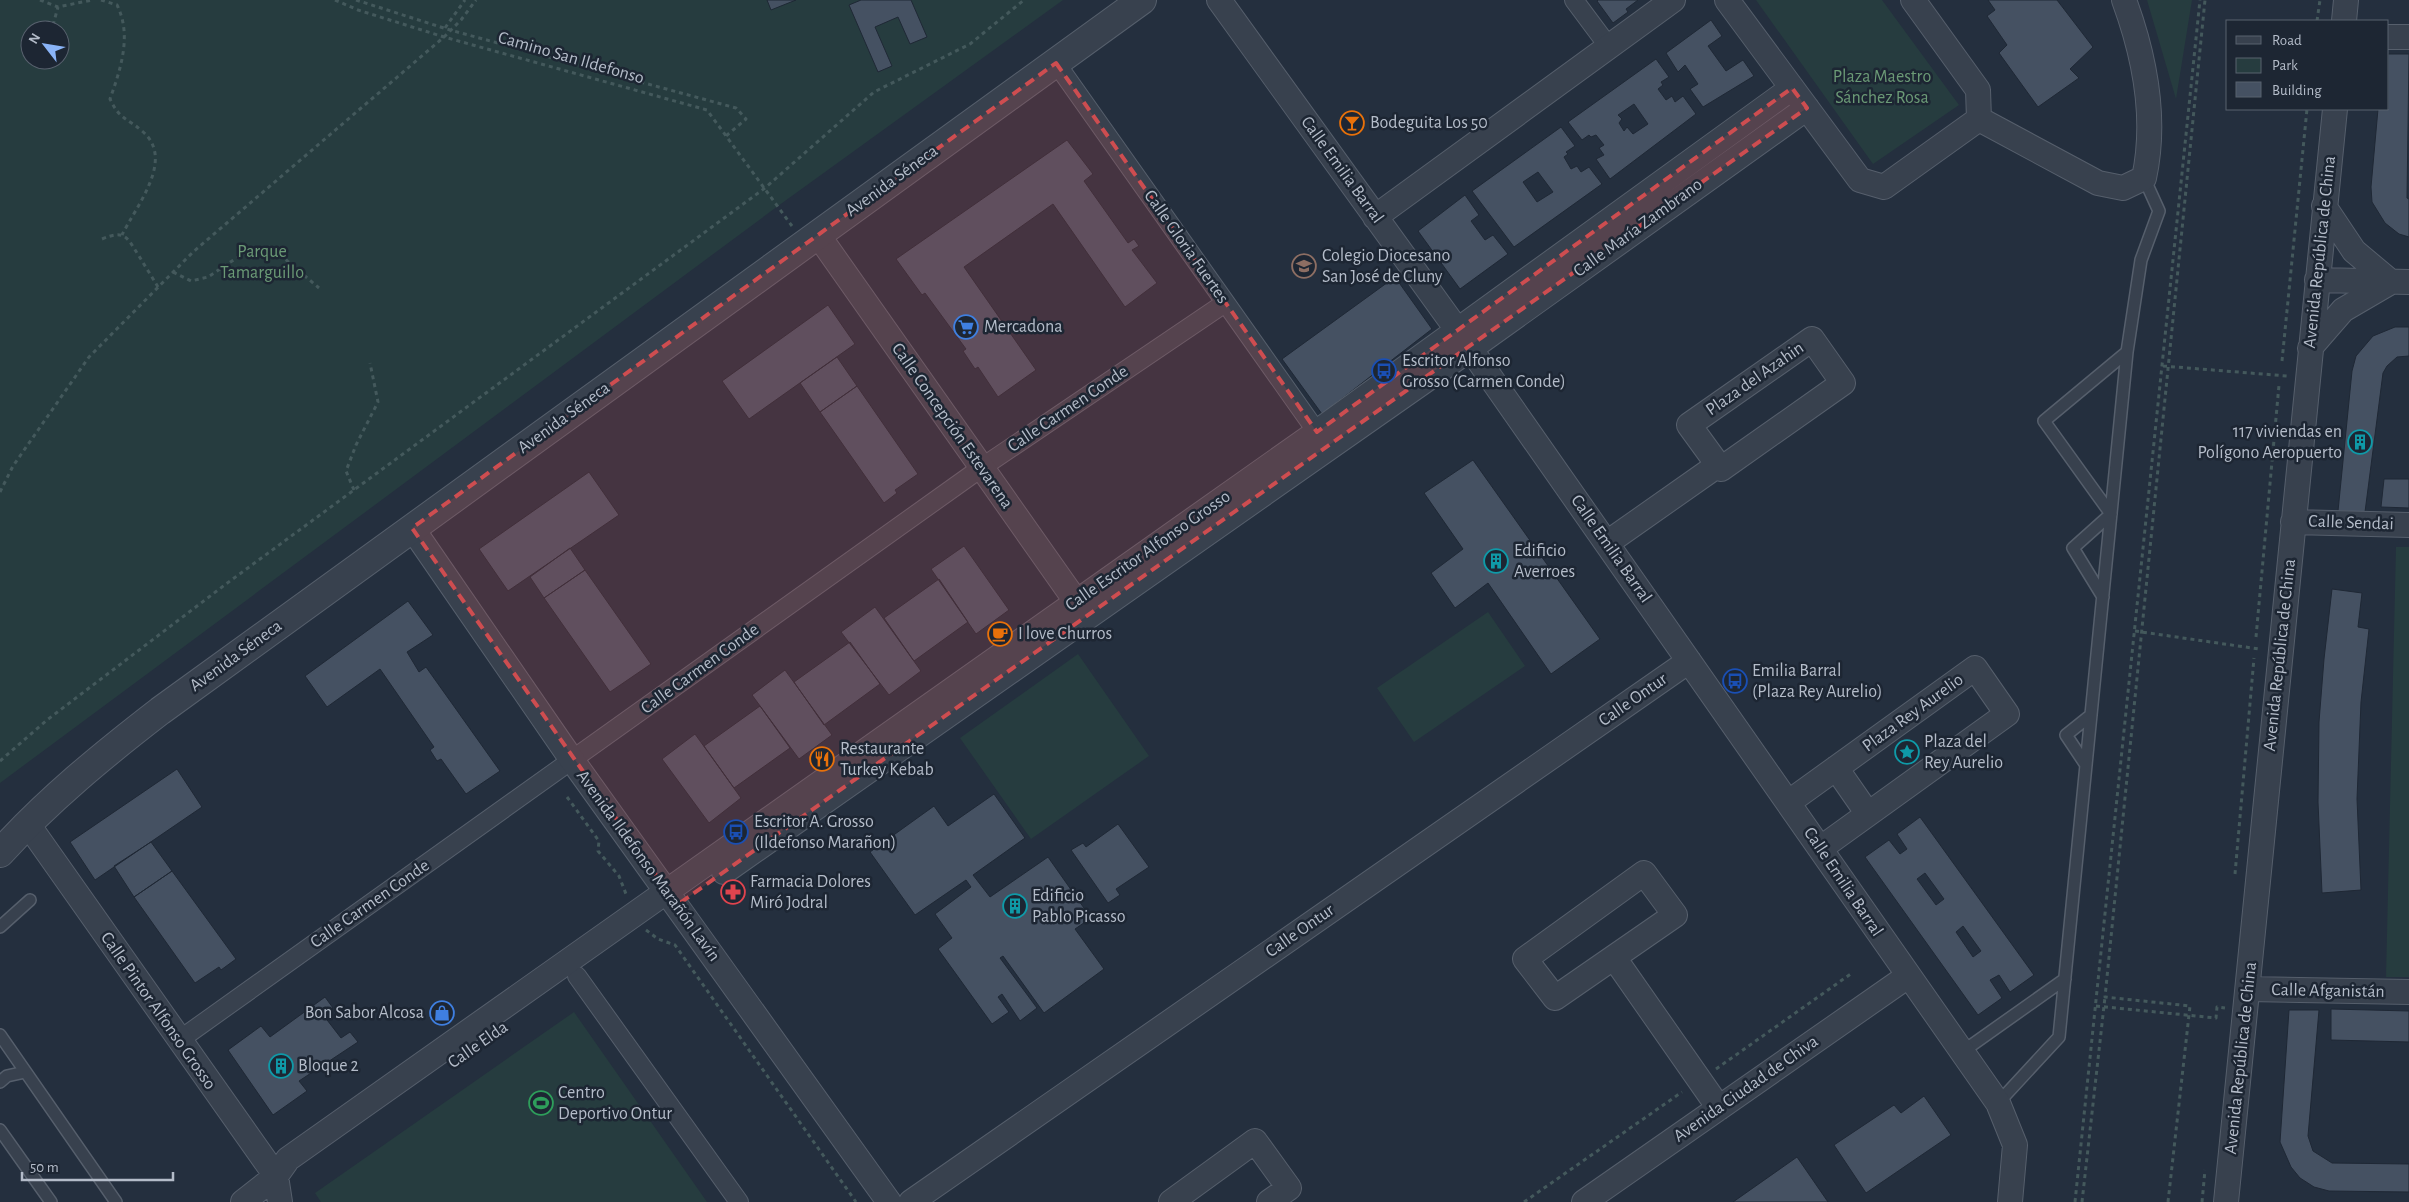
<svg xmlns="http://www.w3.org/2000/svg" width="2409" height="1202" font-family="'Alegreya Sans',sans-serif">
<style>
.green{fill:#263c3f;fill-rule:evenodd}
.building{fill:#455162;stroke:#1f2835;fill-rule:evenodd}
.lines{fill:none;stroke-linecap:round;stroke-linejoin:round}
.service-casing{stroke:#565f6c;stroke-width:14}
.pedestrian-casing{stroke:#565f6c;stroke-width:20}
.minor-casing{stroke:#565f6c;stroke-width:26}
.tertiary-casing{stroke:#565f6c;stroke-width:30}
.path{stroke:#44595c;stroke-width:3;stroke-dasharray:4 4;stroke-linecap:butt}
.service{stroke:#38414e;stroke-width:11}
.pedestrian{stroke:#38414e;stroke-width:18}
.minor{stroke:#38414e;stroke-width:24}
.tertiary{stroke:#38414e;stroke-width:28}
.marked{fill:#ce4d50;fill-opacity:0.2;stroke:#ce4d50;stroke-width:4;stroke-dasharray:10 6;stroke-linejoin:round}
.labels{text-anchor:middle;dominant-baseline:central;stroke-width:5;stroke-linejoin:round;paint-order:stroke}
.street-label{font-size:18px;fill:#b4bcc9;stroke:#1d2633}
.park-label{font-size:18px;fill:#6b9a76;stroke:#1d2633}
.poi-label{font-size:18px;fill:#b4bcc9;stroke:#1d2633;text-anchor:start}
</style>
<rect width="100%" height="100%" fill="#242f3e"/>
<path class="green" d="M 0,0 L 1063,0 L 778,206 L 0,783 ZM 30,30 L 60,30 L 60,60 L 30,60 Z
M 1756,0 L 1882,0 L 1959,105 L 1873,164 Z
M 2147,0 L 2192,0 L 2176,99 Z
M 2396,547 L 2409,547 L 2409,977 L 2386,977 Z
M 1488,612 L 1525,666 L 1414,742 L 1377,688 Z
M 1078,654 L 1149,756 L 1031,839 L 960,738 Z
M 574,1012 L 707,1202 L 321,1202 L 315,1193 Z"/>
<path class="building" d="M 767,0 L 796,0 L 771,10 Z
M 861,0 L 911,0 L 927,37 L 910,44 L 898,17 L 875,27 L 892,66 L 878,72 L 849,5 Z
M 1598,0 L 1638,0 L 1626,9 L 1628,12 L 1613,23 L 1597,1 Z
M 1988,0 L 2057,0 L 2093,47 L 2070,69 L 2079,78 L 2038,107 L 1999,53 L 2007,45 L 1987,16 L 1995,10 Z
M 1711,20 L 1722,36 L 1708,46 L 1726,71 L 1743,60 L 1754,76 L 1703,107 L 1690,89 L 1698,84 L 1685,65 L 1678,72 L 1666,53 Z
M 2388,54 L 2409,54 L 2407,198 L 2409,199 L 2409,237 L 2399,234 L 2385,223 L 2372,202 L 2371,187 L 2378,109 L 2388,109 Z
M 1656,59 L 1669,77 L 1661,82 L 1663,85 L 1658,89 L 1666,100 L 1672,96 L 1675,102 L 1683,96 L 1696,114 L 1610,179 L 1596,159 L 1604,155 L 1599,148 L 1604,145 L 1596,135 L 1591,137 L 1589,135 L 1582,140 L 1568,122 ZM 1634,104 L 1648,124 L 1633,134 L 1627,127 L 1624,131 L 1619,123 L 1622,119 L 1618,115 Z
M 1561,127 L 1575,146 L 1566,152 L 1568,154 L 1564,157 L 1571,169 L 1577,166 L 1581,172 L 1589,167 L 1602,184 L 1514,247 L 1472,191 ZM 1538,172 L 1553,192 L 1537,202 L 1523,182 Z
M 1067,140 L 1093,174 L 1084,181 L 1128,243 L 1134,239 L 1139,246 L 1132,250 L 1157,283 L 1125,307 L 1053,204 L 964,267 L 1036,370 L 998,397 L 978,367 L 975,369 L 963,351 L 966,349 L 925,293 L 922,295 L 896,259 Z
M 1465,195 L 1479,215 L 1471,221 L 1485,240 L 1493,235 L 1508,254 L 1460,289 L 1418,231 Z
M 1395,277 L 1432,329 L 1322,414 L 1282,359 Z
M 828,305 L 855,344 L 749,419 L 722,381 Z
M 2395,327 L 2409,327 L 2409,356 L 2397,357 L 2387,366 L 2383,373 L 2365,512 L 2338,511 L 2352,371 L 2356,356 L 2373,336 Z
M 837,357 L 857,386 L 820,412 L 800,383 Z
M 857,386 L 918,474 L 895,490 L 897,493 L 884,503 L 820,412 Z
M 1473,460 L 1600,639 L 1551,674 L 1488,583 L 1455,608 L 1431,573 L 1463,549 L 1424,493 Z
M 589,472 L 619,515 L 508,591 L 479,549 Z
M 2384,479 L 2409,479 L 2409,508 L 2381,507 Z
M 964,546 L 1009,610 L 976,634 L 931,569 Z
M 570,548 L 585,570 L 544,598 L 530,577 Z
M 585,570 L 651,664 L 610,692 L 544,598 Z
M 939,579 L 968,622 L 914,661 L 884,618 Z
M 2332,589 L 2362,593 L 2358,627 L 2369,629 L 2361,702 L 2357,799 L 2361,890 L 2322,893 L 2318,802 L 2319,722 L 2324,659 Z
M 408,601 L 433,635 L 407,652 L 419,672 L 426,667 L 500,771 L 466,794 L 441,759 L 437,761 L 430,750 L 434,747 L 380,669 L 327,707 L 305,676 Z
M 875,607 L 921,671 L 889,695 L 841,632 Z
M 850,642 L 880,684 L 824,725 L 794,682 Z
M 785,670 L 832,735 L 799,759 L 752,695 Z
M 760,706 L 790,748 L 734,788 L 704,746 Z
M 695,734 L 741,798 L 709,823 L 662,759 Z
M 177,769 L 202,807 L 95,880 L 70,842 Z
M 994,794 L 1025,838 L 973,875 L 990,897 L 1048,857 L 1091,918 L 1075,929 L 1104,969 L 1044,1013 L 1003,956 L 1000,958 L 1037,1008 L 1020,1021 L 1002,994 L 998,997 L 1009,1012 L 992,1024 L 938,949 L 952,938 L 935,914 L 971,887 L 966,880 L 915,915 L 870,852 L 934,806 L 948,826 Z
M 1920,817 L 2034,975 L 2010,992 L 1999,975 L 1990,980 L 2002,998 L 1978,1015 L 1865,857 L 1889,840 L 1900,854 L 1907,849 L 1897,834 ZM 1925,873 L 1944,899 L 1936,905 L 1917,879 ZM 1963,926 L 1981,951 L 1973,957 L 1956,932 Z
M 1118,824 L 1149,867 L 1116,889 L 1120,895 L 1108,903 L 1071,850 L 1083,843 L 1086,847 Z
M 151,842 L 172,871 L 134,897 L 114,866 Z
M 172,871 L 236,959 L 221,970 L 219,967 L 195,983 L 134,897 Z
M 325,997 L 333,1008 L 324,1016 L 341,1038 L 350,1032 L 358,1042 L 299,1081 L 307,1091 L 273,1115 L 228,1050 L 261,1026 L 270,1037 Z
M 2331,1009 L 2409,1011 L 2409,1042 L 2331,1040 Z
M 2289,1010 L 2319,1010 L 2308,1136 L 2313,1151 L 2332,1163 L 2409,1164 L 2409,1192 L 2329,1191 L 2314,1187 L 2300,1178 L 2291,1167 L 2280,1142 Z
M 1924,1096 L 1951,1135 L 1866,1193 L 1834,1145 L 1894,1105 L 1901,1113 Z
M 1797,1157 L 1828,1202 L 1733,1202 Z"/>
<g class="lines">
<g class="service-casing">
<path id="service" d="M 2103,597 L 2073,548 L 2111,514 L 2044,421 L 2127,352
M 2086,765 L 2066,735 L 2091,715
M 0,927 L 30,900
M 0,1035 L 116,1202
M 1962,1052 L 2065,979
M 0,1082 L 7,1076 L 25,1072
M 1998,1103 L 2059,1037 L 2127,352 L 2141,260 L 2159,211 L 2144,178
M 0,1130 L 51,1202"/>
</g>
<g class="pedestrian-casing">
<path id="pedestrian" d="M 1574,0 L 1609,47
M 1056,63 L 1317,432
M 577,976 L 739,1202
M 178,1041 L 981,468 L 1225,303"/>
</g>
<g class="minor-casing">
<path id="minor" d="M 1219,0 L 1458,331 L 1998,1103 L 2015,1145 L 2010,1202
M 1727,0 L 1860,180 L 1884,187 L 1979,119
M 1913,0 L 1978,90 L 1979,119
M 2344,21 L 2346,0
M 2388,37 L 2409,37
M 1979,119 L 2098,183 L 2123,188 L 2144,178 C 2157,118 2145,57 2124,0
M 1375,217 L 1673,0
M 818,235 L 1085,614
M 2317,280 L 2409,282
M 1812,339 L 1843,383 L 1721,469 L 1689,425 Z
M 2310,348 L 2343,310 L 2391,282 L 2354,251 L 2324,206
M 2293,522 L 2409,525
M 412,528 L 572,760 L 889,1202
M 1607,543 L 1718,465
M 1836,768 L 1868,814
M 1789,802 L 1975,668 L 2007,714 L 1821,848
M 27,823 L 276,1176 L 280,1202
M 724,872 L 1470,349 L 1807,108
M 1644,873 L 1675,915 L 1555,998 L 1525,959 Z
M 1615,959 L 1719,1108
M 2248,989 L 2409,992
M 243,1202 L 276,1176 L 288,1159 L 1317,432 L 1792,88
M 911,1202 L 1689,661
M 1171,1202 L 1255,1141 L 1289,1188 L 1269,1202
M 1584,1202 L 1908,976
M 2226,1202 L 2335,109"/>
</g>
<g class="tertiary-casing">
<path id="tertiary" d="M 0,853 C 48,800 103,755 160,711 L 1142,0"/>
</g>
<path class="path" d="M 40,0 L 58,7 L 92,0
M 101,0 L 117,5 C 132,35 121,68 110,99 C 120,120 126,117 142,131 C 176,159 136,206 122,235
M 335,0 L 358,10 L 444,37 L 707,110 L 792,226
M 356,0 L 450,30 L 736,108 L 746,119 L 726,136
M 2317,21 L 2320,0
M 53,25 L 58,7
M 445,28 L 465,0
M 102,239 C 126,229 127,238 139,256 C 145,266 152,277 158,287
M 173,272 L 191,281 L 208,277 L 244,253 L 271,247 L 319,288
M 2282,361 L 2307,109
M 2163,366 L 2287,376
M 354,490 L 346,471 L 356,445 L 378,402 L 370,363
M 0,492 L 13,466 L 89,357 L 193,252 L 444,37 L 461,20 L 476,0
M 2135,631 L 2259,649
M 2256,637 L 2279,385
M 0,761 L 47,720 L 226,584 L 765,188 L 874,92 L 970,44 L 1024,0
M 567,797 L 599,841 L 598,851 L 619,876 L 626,894
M 2235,874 L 2254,658
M 646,930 L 658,939 L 675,945 L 856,1202
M 2096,1006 L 2216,1018 L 2217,1007 L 2225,1008
M 1716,1069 L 1852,973
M 1524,1202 L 1682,1092
M 2075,1202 L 2200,0
M 2082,1202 L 2105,997
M 2168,1202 L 2190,1006 L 2105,997 L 2205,0
M 2202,1202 L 2205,1170"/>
<use href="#service" class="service"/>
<use href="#pedestrian" class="pedestrian"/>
<use href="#minor" class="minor"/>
<use href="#tertiary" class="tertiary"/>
</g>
<path class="marked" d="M 1056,63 L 1317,432 L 1792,88 L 1807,108 L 677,905 L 412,528 Z"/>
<defs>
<g id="bar-ring" transform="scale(1.25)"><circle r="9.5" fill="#1d2633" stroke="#e8710a" stroke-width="1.5"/><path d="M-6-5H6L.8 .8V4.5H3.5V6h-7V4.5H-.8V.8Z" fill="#e8710a"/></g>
<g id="school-ring" transform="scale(1.25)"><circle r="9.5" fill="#1d2633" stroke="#8d6e63" stroke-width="1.5"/><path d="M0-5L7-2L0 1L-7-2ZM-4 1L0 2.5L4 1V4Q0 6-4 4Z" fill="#8d6e63"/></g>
<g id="supermarket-ring" transform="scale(1.25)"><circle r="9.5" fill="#1d2633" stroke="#3f7fe0" stroke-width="1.5"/><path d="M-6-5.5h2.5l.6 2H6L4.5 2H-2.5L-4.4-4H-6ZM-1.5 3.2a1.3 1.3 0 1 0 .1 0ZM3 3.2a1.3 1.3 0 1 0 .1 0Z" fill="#3f7fe0"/></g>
<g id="bus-ring" transform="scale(1.25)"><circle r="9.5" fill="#1d2633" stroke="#1a4fb4" stroke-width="1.5"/><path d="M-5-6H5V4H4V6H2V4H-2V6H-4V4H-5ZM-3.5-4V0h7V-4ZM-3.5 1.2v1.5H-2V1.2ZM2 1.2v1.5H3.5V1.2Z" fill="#1a4fb4"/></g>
<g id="building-ring" transform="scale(1.25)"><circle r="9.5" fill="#1d2633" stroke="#0f9aa8" stroke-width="1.5"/><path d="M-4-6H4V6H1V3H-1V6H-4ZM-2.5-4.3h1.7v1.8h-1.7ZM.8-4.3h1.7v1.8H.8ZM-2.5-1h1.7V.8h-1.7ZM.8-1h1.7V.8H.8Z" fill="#0f9aa8"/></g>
<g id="cafe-ring" transform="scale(1.25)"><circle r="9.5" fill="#1d2633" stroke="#e8710a" stroke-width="1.5"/><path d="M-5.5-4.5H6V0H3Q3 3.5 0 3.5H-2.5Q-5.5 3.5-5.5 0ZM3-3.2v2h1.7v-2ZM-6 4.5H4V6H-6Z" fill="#e8710a"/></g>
<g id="sight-ring" transform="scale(1.25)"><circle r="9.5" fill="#1d2633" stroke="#0f9aa8" stroke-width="1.5"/><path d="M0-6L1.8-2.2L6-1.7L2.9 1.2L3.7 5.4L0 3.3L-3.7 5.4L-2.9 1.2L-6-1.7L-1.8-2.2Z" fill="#0f9aa8"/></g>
<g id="restaurant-ring" transform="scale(1.25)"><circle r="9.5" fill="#1d2633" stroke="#e8710a" stroke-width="1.5"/><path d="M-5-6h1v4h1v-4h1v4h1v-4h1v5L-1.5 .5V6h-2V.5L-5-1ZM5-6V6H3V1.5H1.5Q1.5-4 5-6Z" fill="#e8710a"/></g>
<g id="pharmacy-ring" transform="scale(1.25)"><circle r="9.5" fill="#1d2633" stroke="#e0444e" stroke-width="1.5"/><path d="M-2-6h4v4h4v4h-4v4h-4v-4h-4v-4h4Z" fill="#e0444e"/></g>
<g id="shop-ring" transform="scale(1.25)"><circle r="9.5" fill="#1d2633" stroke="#3f7fe0" stroke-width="1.5"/><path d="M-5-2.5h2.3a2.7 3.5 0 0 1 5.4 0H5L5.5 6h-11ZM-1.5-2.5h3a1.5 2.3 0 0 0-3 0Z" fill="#3f7fe0"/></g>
<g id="stadium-ring" transform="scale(1.25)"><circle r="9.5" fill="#1d2633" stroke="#2e9e5b" stroke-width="1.5"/><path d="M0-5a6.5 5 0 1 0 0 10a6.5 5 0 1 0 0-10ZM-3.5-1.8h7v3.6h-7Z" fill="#2e9e5b"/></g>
</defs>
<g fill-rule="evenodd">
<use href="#bar-ring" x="1352" y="123"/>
<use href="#school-ring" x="1304" y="266"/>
<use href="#supermarket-ring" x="966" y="327"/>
<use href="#bus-ring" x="1384" y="371"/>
<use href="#building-ring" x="2360" y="442"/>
<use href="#building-ring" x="1496" y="561"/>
<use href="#cafe-ring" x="1000" y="634"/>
<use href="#bus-ring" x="1735" y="681"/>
<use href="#sight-ring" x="1907" y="752"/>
<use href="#restaurant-ring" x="822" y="759"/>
<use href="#bus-ring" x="736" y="832"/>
<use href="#pharmacy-ring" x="733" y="892"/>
<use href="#building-ring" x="1015" y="906"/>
<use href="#shop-ring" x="442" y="1013"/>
<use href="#building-ring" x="281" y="1066"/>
<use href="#stadium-ring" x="541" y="1103"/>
</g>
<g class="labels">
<g class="street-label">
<text transform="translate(571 58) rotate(16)">Camino San Ildefonso</text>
<text transform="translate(1342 170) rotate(54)">Calle Emilia Barral</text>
<text transform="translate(892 181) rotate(-36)">Avenida Séneca</text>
<text transform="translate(1638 228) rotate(-36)">Calle María Zambrano</text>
<text transform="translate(1186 247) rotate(55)">Calle Gloria Fuertes</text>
<text transform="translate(2320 252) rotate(-84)">Avenida República de China</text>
<text transform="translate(1755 379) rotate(-35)">Plaza del Azahin</text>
<text transform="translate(1068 409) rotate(-34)">Calle Carmen Conde</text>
<text transform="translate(564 418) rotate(-36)">Avenida Séneca</text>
<text transform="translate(952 426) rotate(55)">Calle Concepción Estevarena</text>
<text transform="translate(2351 523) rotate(2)">Calle Sendai</text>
<text transform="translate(1611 549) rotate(55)">Calle Emilia Barral</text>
<text transform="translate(1148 551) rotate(-35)">Calle Escritor Alfonso Grosso</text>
<text transform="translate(2280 655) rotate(-84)">Avenida República de China</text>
<text transform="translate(236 656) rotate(-36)">Avenida Séneca</text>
<text transform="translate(700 669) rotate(-36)">Calle Carmen Conde</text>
<text transform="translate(1633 700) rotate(-35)">Calle Ontur</text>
<text transform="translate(1913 713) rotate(-36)">Plaza Rey Aurelio</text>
<text transform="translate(648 866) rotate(54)">Avenida Ildefonso Marañón Lavín</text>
<text transform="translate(1843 882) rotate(56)">Calle Emilia Barral</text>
<text transform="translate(370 904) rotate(-35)">Calle Carmen Conde</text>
<text transform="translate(1300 931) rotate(-35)">Calle Ontur</text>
<text transform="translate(2328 991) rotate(1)">Calle Afganistán</text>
<text transform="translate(158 1011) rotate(55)">Calle Pintor Alfonso Grosso</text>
<text transform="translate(478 1045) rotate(-35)">Calle Elda</text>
<text transform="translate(2241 1058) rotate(-84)">Avenida República de China</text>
<text transform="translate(1746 1089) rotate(-35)">Avenida Ciudad de Chiva</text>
</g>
<g class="park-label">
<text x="1882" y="77">Plaza Maestro<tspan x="1882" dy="21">Sánchez Rosa</tspan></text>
<text x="262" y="252">Parque<tspan x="262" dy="21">Tamarguillo</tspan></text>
</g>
<g class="poi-label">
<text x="1370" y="123">Bodeguita Los 50</text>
<text x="1322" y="256">Colegio Diocesano<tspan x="1322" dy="21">San José de Cluny</tspan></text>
<text x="984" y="327">Mercadona</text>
<text x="1402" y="361">Escritor Alfonso<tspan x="1402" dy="21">Grosso (Carmen Conde)</tspan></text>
<text x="2342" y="432" text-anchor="end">117 viviendas en<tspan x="2342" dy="21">Polígono Aeropuerto</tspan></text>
<text x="1514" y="551">Edificio<tspan x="1514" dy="21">Averroes</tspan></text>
<text x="1018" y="634">I love Churros</text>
<text x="1752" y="671">Emilia Barral<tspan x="1752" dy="21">(Plaza Rey Aurelio)</tspan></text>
<text x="1924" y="742">Plaza del<tspan x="1924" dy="21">Rey Aurelio</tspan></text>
<text x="840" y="749">Restaurante<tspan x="840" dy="21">Turkey Kebab</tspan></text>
<text x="754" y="822">Escritor A. Grosso<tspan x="754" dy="21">(Ildefonso Marañon)</tspan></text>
<text x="750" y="882">Farmacia Dolores<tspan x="750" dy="21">Miró Jodral</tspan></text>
<text x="1032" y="896">Edificio<tspan x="1032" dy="21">Pablo Picasso</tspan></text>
<text x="424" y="1013" text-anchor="end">Bon Sabor Alcosa</text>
<text x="298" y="1066">Bloque 2</text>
<text x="558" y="1093">Centro<tspan x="558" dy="21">Deportivo Ontur</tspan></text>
</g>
</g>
<rect x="2226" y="20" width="162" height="90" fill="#1d2633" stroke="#59626f"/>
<rect x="2236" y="36" width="25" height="8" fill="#38414e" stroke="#59626f"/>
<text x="2272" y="45" font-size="15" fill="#b4bcc9">Road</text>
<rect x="2236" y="58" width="25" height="15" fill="#263c3f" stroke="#59626f"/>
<text x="2272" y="70" font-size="15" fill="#b4bcc9">Park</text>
<rect x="2236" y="82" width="25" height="15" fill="#455162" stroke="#59626f"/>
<text x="2272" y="95" font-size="15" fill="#b4bcc9">Building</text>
<g transform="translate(45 45) rotate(301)"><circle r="24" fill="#1d2633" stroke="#59626f"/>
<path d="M0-4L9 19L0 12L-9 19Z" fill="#8ab4f8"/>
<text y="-8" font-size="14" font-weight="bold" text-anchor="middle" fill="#b4bcc9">N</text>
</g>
<path d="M22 1172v8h151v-8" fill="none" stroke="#b4bcc9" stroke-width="2.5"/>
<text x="30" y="1172" font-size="15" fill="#b4bcc9" stroke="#1d2633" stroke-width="4" paint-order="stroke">50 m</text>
</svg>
